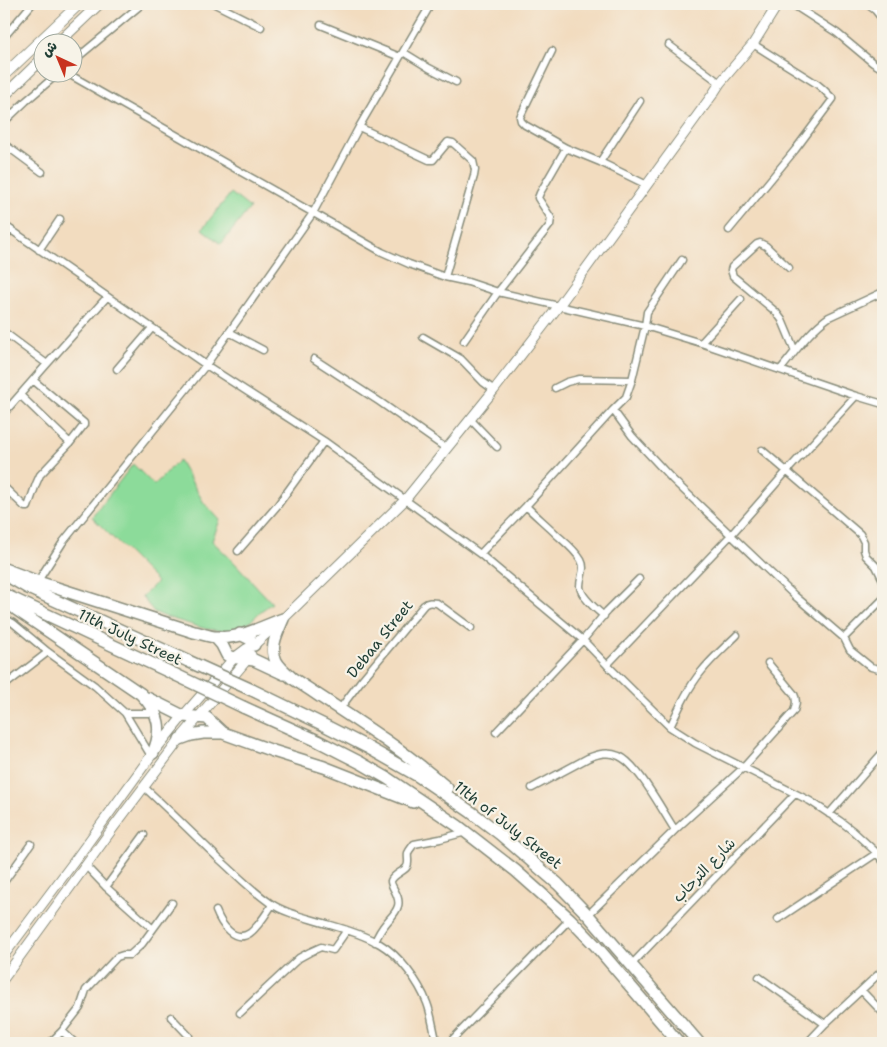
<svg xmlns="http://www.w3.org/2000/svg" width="887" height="1047" font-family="'Shantell Sans','Playpen Sans Arabic',sans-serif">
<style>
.green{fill:#8cdb9a;stroke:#568c67}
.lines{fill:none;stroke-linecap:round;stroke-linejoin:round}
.street-casing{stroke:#888c7a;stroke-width:9}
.secondary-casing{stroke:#888c7a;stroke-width:11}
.primary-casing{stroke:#888c7a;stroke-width:12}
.highway-casing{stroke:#888c7a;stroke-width:14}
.street{stroke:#fff;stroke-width:6}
.secondary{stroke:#fff;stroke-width:9}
.primary{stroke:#fff;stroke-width:10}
.highway{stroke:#fff;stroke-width:11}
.highway-bridge-casing{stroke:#888c7a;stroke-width:14;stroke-linecap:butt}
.highway-bridge{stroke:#fff;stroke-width:11}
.labels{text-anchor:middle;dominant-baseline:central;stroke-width:4.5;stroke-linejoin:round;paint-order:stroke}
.street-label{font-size:15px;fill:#1f3d34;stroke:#f7f3e8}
</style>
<rect width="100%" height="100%" fill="#f7f3e8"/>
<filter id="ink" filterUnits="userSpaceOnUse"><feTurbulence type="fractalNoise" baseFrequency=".02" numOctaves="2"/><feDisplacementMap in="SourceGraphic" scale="10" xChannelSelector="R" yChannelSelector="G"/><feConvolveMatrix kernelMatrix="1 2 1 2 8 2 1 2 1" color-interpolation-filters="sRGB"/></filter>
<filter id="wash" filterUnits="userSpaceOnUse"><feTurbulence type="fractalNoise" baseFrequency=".0096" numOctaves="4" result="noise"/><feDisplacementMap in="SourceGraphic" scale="20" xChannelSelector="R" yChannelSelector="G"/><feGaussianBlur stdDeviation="1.12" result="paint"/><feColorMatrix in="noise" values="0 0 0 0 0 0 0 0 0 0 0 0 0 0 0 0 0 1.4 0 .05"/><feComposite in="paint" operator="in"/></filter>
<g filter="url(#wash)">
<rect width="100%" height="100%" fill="#f2dcbf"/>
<path class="green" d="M 231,193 L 250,208 L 221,244 L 202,229 Z
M 179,460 L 204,503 L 220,520 L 212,541 L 232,560 L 272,603 L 261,611 L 247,625 L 235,632 L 206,629 L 166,617 L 154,612 L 142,597 L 157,582 L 92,517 L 133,464 L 154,485 Z"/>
</g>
<g filter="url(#ink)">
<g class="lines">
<g class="street-casing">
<path id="street" d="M 215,4 L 261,27
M 629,4 L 630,4
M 792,4 L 837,33 L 873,63 L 883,69
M 867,4 L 875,10 L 883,20
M 321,25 L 400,57
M 4,37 L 32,4
M 669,45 L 720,83
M 552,51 L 520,117 L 521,121 L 525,125 L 566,148 L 600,162 L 647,185
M 403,52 L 429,68 L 456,82
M 72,62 L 142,4
M 65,72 L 382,252 L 409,264 L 445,277 L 468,282 L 498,292 L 645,326 L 701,343 L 856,396 L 883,404
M 4,122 L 26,101 L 60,72
M 359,127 L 429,160 L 433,160 L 448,142 L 453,143 L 473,161 L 475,170 L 474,176 L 445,277
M 4,144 L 42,172
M 600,162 L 640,101
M 4,225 L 206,365 L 324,441 L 480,554 L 583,640 L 607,665 L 670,727 L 695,743 L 810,801 L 840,821 L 853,831 L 877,853 L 883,861
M 729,230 L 795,150 L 833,99 L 823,89 L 817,84 L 753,44
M 4,238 L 10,230
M 39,250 L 60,219
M 682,260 L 647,312 L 645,326 L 632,380 L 626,397 L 613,410 L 632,436 L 672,479 L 795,596 L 844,638 L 850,650 L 871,667 L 883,670
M 789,268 L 766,246 L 760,243 L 757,244 L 732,267 L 731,270 L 733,276 L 776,312 L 782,320 L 795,351
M 4,332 L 47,364 L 107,297
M 229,332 L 263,350
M 423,337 L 461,359 L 483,382 L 494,390
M 464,341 L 498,292 L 550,225 L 551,218 L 538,198 L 540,193 L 566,148
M 701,343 L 741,299
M 314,359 L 380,402 L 447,449
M 117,369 L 152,328
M 780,370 C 796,351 809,331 829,317 L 883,292
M 555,388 L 567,382 L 579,379 L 632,380
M 20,395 L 70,443
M 4,413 L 47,364
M 471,420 L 497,447
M 762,450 L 860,534 L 864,542 L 864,550 L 866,556 L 876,566 L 883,580
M 4,487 L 25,507 L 28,507 L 36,484 L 40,475 L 70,443 L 84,425 L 84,423 L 33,380
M 526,506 C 536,516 547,525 557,535 C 566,543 575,550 581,560 C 586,569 580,577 580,586 C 580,596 597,610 604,616
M 238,551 L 277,506 L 324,441
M 480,554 L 526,506 L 613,410
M 38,581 L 63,542 L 206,365 L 313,213 L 359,127 L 431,4
M 4,618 L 13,623 L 48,652 L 95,686 L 125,713 L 156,713
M 844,638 L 882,600 L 883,601
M 607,665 L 731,535 L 787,471 L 856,396
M 4,686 L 48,652
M 339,710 L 360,682 L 424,605 C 428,602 431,602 437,603 L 471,628
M 125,713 L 151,756
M 670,727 C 679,708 688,688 701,672 C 712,658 725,647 737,635
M 496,732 L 583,640 L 607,611 L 639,579
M 144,787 C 169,810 193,834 218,858 C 235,873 251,890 270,903 C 286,914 309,918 327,924 C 345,929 364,935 380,944 C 399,955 419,982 427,1003 C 432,1016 433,1030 437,1043
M 532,788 L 588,758 C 598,754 608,751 619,756 C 638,764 663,812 675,830
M 829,814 L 883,752
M 85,865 L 106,887 L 153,929
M 4,882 L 31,844
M 106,887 L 144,835
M 216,911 C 221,924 234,944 250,933 C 259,926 266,914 272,905
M 588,915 L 675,830 L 743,768 L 794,711 C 796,704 797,700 794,694 L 768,663
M 778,919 L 877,853
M 375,942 C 378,934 382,928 387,922 C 391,917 396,913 398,906 C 401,896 390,886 391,881 C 393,875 402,872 406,868 C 410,864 407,859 408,853 C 409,850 412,847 414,844 L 440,839 L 466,832
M 632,964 L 795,794
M 759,977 L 825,1024
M 862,991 L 883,1013
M 240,1013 L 299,958 L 310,952 L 321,947 L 333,950 L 347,930
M 171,1017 L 189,1036 L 189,1043
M 62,1031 L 80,1008 L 86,990 L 117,957 L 123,955 L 130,955 L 142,944 L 172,903
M 50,1043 L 62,1031 L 75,1043
M 449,1043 L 570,919
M 807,1043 L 825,1024 L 883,970"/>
</g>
<g class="secondary-casing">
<path id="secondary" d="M 4,955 L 76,859 L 153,753 L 183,716 L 234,658 L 246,649 L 254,645 L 283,619 L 405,500 L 494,390 L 558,307 L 713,94 L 720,83 L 753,44 L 778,4
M 4,978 L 113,828 L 180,739 L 251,655"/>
</g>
<g class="primary-casing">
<path id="primary" d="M 59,42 L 99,4
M 4,75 L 79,4
M 4,96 L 42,59"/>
</g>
<g class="highway-casing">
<path id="highway" d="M 4,569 L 41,583 L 194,632 C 201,633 209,637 217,637 C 239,640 263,626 283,619
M 11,578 L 28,588 L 188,661
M 5,595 L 176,675
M 4,599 L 17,610 L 141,694 C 160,713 163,730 153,753
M 283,619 C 278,631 269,647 276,661 C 279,667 286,673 292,678 C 345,713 399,746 447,788
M 240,634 L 250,639 L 254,645
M 215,637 L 222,645 L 227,655 L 230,657 L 254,660 L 284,674
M 252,690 L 324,725 L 367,747 L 418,776 L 471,812 L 500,834 L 558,884 L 588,915 L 699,1043
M 147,698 L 183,716 L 207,718 L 223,733
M 243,707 L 318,741 L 361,763 L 387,778 L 458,826 L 516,871 L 570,919 L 596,946 L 679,1043
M 180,739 L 191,735 L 203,733 L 223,733 L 273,751 L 324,767 L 413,802"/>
</g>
<use href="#street" class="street"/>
<use href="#secondary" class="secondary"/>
<use href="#primary" class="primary"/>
<use href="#highway" class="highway"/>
<g class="highway-bridge-casing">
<path id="highway-bridge" d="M 188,661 L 252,690
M 176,675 L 243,707"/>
</g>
<use href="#highway-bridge" class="highway-bridge"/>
</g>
</g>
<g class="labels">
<g class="street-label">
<text transform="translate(130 637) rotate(25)">11th July Street</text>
<text transform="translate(380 639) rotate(-51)">Debaa Street</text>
<text transform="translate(508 825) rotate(38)">11th of July Street</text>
<text transform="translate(704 870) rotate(-46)">شارع الترحاب</text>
</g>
</g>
<rect width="887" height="1047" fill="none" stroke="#f7f3e8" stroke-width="20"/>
<g transform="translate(58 58) rotate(316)"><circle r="24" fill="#f7f3e8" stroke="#a1aaa0"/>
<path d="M0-4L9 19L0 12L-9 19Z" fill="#c8321e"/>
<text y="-8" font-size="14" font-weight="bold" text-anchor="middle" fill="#1f3d34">ش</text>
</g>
</svg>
